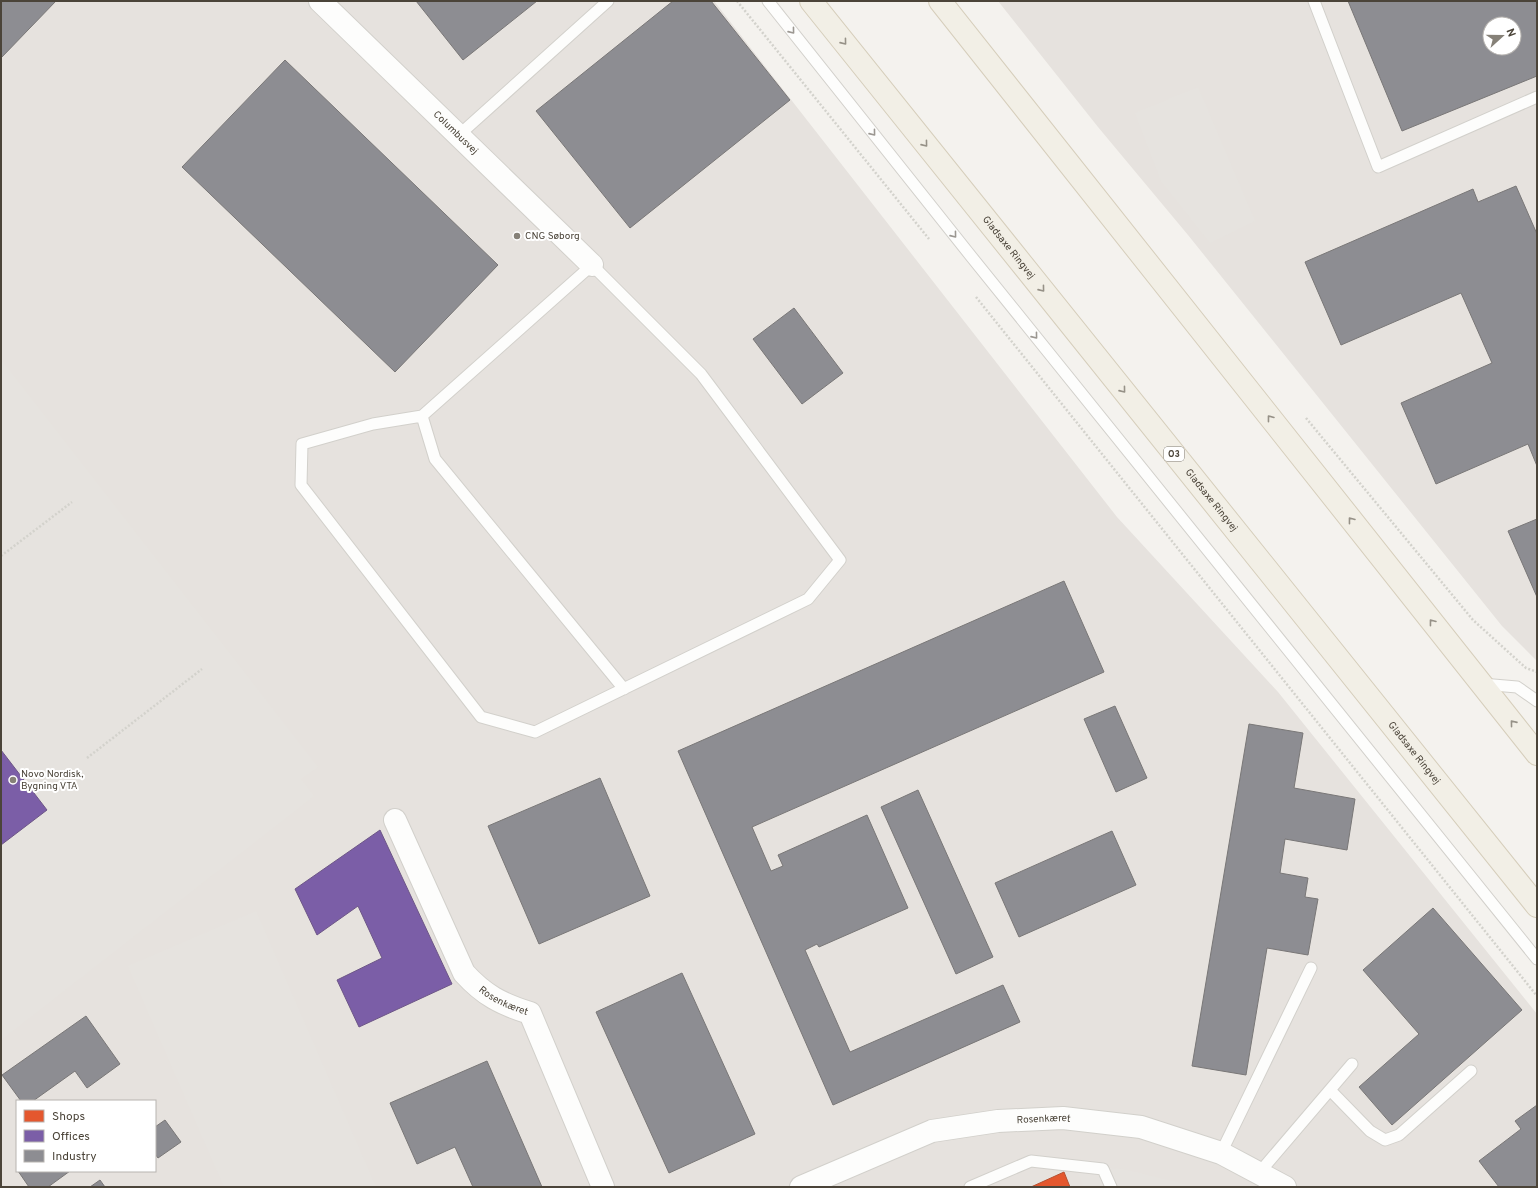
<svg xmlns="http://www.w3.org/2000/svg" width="1538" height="1188" font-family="Overpass,sans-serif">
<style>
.industrial{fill:#e6e2de;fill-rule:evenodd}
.parking{fill:#e6e3df}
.shops{fill:#e4572e;stroke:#b65131}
.offices{fill:#7b5ea7;stroke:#6d5686}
.industry{fill:#8d8d92;stroke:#797777;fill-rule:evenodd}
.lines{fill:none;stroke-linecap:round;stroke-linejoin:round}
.lane-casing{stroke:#d2d0cb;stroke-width:13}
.street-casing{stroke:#d2d0cb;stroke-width:24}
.primary-casing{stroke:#d6cebb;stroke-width:24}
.path{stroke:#d3d2cc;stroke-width:2.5;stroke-dasharray:2 2;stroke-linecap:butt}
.lane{stroke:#fdfdfc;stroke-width:11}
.street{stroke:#fdfdfc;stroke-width:22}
.primary{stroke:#f2efe6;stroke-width:22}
.oneway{stroke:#9b9791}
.oneway2{stroke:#969187}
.poi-dot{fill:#868178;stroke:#fff;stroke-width:1.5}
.labels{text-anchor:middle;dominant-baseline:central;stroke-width:4;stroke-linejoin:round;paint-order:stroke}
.shield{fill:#fff;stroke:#817c74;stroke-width:1}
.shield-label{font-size:9px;font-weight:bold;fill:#4b4439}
.street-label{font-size:10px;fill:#4b4439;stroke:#fff}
.poi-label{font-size:10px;fill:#4b4439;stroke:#fff;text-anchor:start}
</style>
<rect width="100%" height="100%" fill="#f4f2ee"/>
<path class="industrial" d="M 1,1 L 714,1 L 1117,517 L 1278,692 L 1537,1014 L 1537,1187 L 1,1187 ZM 17,1101 L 155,1101 L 155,1171 L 17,1171 Z
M 998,1 L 1537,1 L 1537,661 L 1502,626 L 1188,235 L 1098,127 ZM 1490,24 L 1514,24 L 1514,48 L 1490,48 Z"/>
<path class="parking" d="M 1198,87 L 1255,221 L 1210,243 L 1161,181 L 1135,113 Z
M 3,362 L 318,767 L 301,779 L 314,796 L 1,1040 L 1,846 L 47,810 L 1,750 L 1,363 Z
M 256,911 L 376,1187 L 224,1187 L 128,966 Z
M 1075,1166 L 1123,1169 L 1197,1187 L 1084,1187 Z"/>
<path class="shops" d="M 1064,1172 L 1070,1187 L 1031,1187 Z"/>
<path class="offices" d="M 1,750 L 47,810 L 1,845 Z
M 380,830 L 452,984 L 359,1027 L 337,980 L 382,958 L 358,906 L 317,935 L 295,889 Z"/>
<path class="industry" d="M 1,1 L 56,1 L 1,58 Z
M 416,1 L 537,1 L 463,60 Z
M 673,1 L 711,1 L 790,100 L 630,228 L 536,111 Z
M 1348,1 L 1537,1 L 1537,76 L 1402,131 ZM 1490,24 L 1514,24 L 1514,48 L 1490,48 Z
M 285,60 L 498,265 L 395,372 L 182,167 Z
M 1516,186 L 1537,234 L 1537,466 L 1528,444 L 1436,484 L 1401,403 L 1492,363 L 1461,293 L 1341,345 L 1305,262 L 1473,189 L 1478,202 Z
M 794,308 L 843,373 L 802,404 L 753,339 Z
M 1537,519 L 1537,597 L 1508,531 Z
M 1064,581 L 1104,672 L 752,827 L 771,871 L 783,866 L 778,855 L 867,815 L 908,908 L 819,947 L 817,944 L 805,950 L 850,1052 L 1003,985 L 1020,1022 L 833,1105 L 678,751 Z
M 1115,706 L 1147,778 L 1116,792 L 1084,719 Z
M 1249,724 L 1303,733 L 1294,788 L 1355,799 L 1347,850 L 1285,839 L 1280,873 L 1308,878 L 1305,897 L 1318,899 L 1308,955 L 1267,948 L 1246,1075 L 1192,1066 Z
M 600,778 L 650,896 L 539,944 L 488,826 Z
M 918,790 L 993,957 L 956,974 L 881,807 Z
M 1112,831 L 1136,885 L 1019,937 L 995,883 Z
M 1433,908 L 1522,1010 L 1392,1125 L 1359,1087 L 1419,1034 L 1363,970 Z
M 682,973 L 755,1134 L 669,1173 L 596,1012 Z
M 86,1016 L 120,1064 L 87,1088 L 75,1071 L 33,1101 L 21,1101 L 2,1075 Z
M 487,1061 L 542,1187 L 473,1187 L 455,1147 L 417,1164 L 390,1103 Z
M 1537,1105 L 1537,1187 L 1499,1187 L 1479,1161 L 1521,1129 L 1515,1121 Z
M 165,1120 L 181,1142 L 158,1158 L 155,1154 L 155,1127 Z
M 18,1171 L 70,1171 L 48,1187 L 29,1187 Z
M 100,1180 L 105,1187 L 90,1187 Z"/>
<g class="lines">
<g class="lane-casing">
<path id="lane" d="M 768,1 L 970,255 L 1537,959
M 1314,1 L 1378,167 L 1537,97
M 459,135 L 608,1
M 422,416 L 373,424 L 302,444 L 301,485 L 481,717 L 535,732 L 808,599 L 840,560 L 701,374 L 592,265 L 422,416 L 435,459 L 624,689
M 1482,684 L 1517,687 L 1537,701
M 1330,1090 L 1370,1131 L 1385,1140 L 1399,1135 L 1471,1071
M 1221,1153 L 1311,968
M 1259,1173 L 1352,1064
M 970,1187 L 1031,1161 L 1103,1169 L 1111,1187"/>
</g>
<g class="street-casing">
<g id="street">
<path id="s1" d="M 320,1 L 592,265"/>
<path id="s2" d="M 395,820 L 464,973 C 484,995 501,1004 530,1013 L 603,1187"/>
<path id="s3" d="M 801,1187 L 932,1131 L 998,1121 L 1063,1118 L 1141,1127 L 1221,1153 L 1285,1187"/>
</g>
</g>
<g class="primary-casing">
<g id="primary">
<path id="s4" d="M 811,1 L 1537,906"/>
<path d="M 940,1 L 1537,754"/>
</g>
</g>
<path class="path" d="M 737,1 L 929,239
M 976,297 L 1537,996
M 1306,418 L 1473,620 L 1526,668 L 1537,672
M 1,556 L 72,502
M 87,758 L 202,669"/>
<use href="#lane" class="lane"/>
<use href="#street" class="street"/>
<use href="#primary" class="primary"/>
</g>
<defs><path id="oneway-chevron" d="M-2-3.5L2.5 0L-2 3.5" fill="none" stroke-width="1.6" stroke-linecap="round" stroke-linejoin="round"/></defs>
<g class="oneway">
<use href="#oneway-chevron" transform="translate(792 31) rotate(51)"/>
<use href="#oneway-chevron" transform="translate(873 133) rotate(51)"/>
<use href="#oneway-chevron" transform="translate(954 235) rotate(51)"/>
<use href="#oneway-chevron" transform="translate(1035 336) rotate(51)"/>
</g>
<g class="oneway2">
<use href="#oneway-chevron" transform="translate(844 42) rotate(51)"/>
<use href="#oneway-chevron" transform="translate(925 144) rotate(51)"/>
<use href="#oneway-chevron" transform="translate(1042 289) rotate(51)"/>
<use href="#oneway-chevron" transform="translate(1123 390) rotate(51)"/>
<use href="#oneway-chevron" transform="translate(1270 418) rotate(-128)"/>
<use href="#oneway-chevron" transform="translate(1351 520) rotate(-128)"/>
<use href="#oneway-chevron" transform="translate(1432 622) rotate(-128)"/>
<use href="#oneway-chevron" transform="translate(1513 723) rotate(-129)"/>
</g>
<g class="poi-dot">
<circle cx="517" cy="236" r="4"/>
<circle cx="13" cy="780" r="4"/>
</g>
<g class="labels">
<rect class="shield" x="1164" y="447" width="20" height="14" rx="3"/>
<g class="shield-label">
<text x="1174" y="454">O3</text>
</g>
<g class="street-label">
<text stroke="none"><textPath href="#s1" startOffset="189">Columbusvej</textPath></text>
<text stroke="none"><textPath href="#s4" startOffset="316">Gladsaxe Ringvej</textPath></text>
<text stroke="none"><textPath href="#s4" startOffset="640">Gladsaxe Ringvej</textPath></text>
<text stroke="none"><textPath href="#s4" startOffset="964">Gladsaxe Ringvej</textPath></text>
<text stroke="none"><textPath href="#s2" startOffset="217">Rosenkæret</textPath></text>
<text stroke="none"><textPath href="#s3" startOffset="255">Rosenkæret</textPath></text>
</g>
<g class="poi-label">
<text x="525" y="236">CNG Søborg</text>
<text x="21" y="774">Novo Nordisk,<tspan x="21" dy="12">Bygning VTA</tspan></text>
</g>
</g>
<rect width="1538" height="1188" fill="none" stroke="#4b4439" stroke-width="4"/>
<rect x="16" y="1100" width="140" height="72" fill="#ffffff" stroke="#b7b4b0"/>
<rect x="24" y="1110" width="20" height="12" fill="#e4572e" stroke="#b7b4b0"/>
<text x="52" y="1120" font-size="12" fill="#4b4439">Shops</text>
<rect x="24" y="1130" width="20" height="12" fill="#7b5ea7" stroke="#b7b4b0"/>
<text x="52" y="1140" font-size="12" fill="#4b4439">Offices</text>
<rect x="24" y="1150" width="20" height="12" fill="#8d8d92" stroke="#b7b4b0"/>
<text x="52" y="1160" font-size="12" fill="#4b4439">Industry</text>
<g transform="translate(1502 36) rotate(69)"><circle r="19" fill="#ffffff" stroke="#b7b4b0"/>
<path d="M0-3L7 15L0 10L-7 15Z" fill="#868178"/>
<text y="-6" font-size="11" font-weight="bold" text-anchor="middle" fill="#4b4439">N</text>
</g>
</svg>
